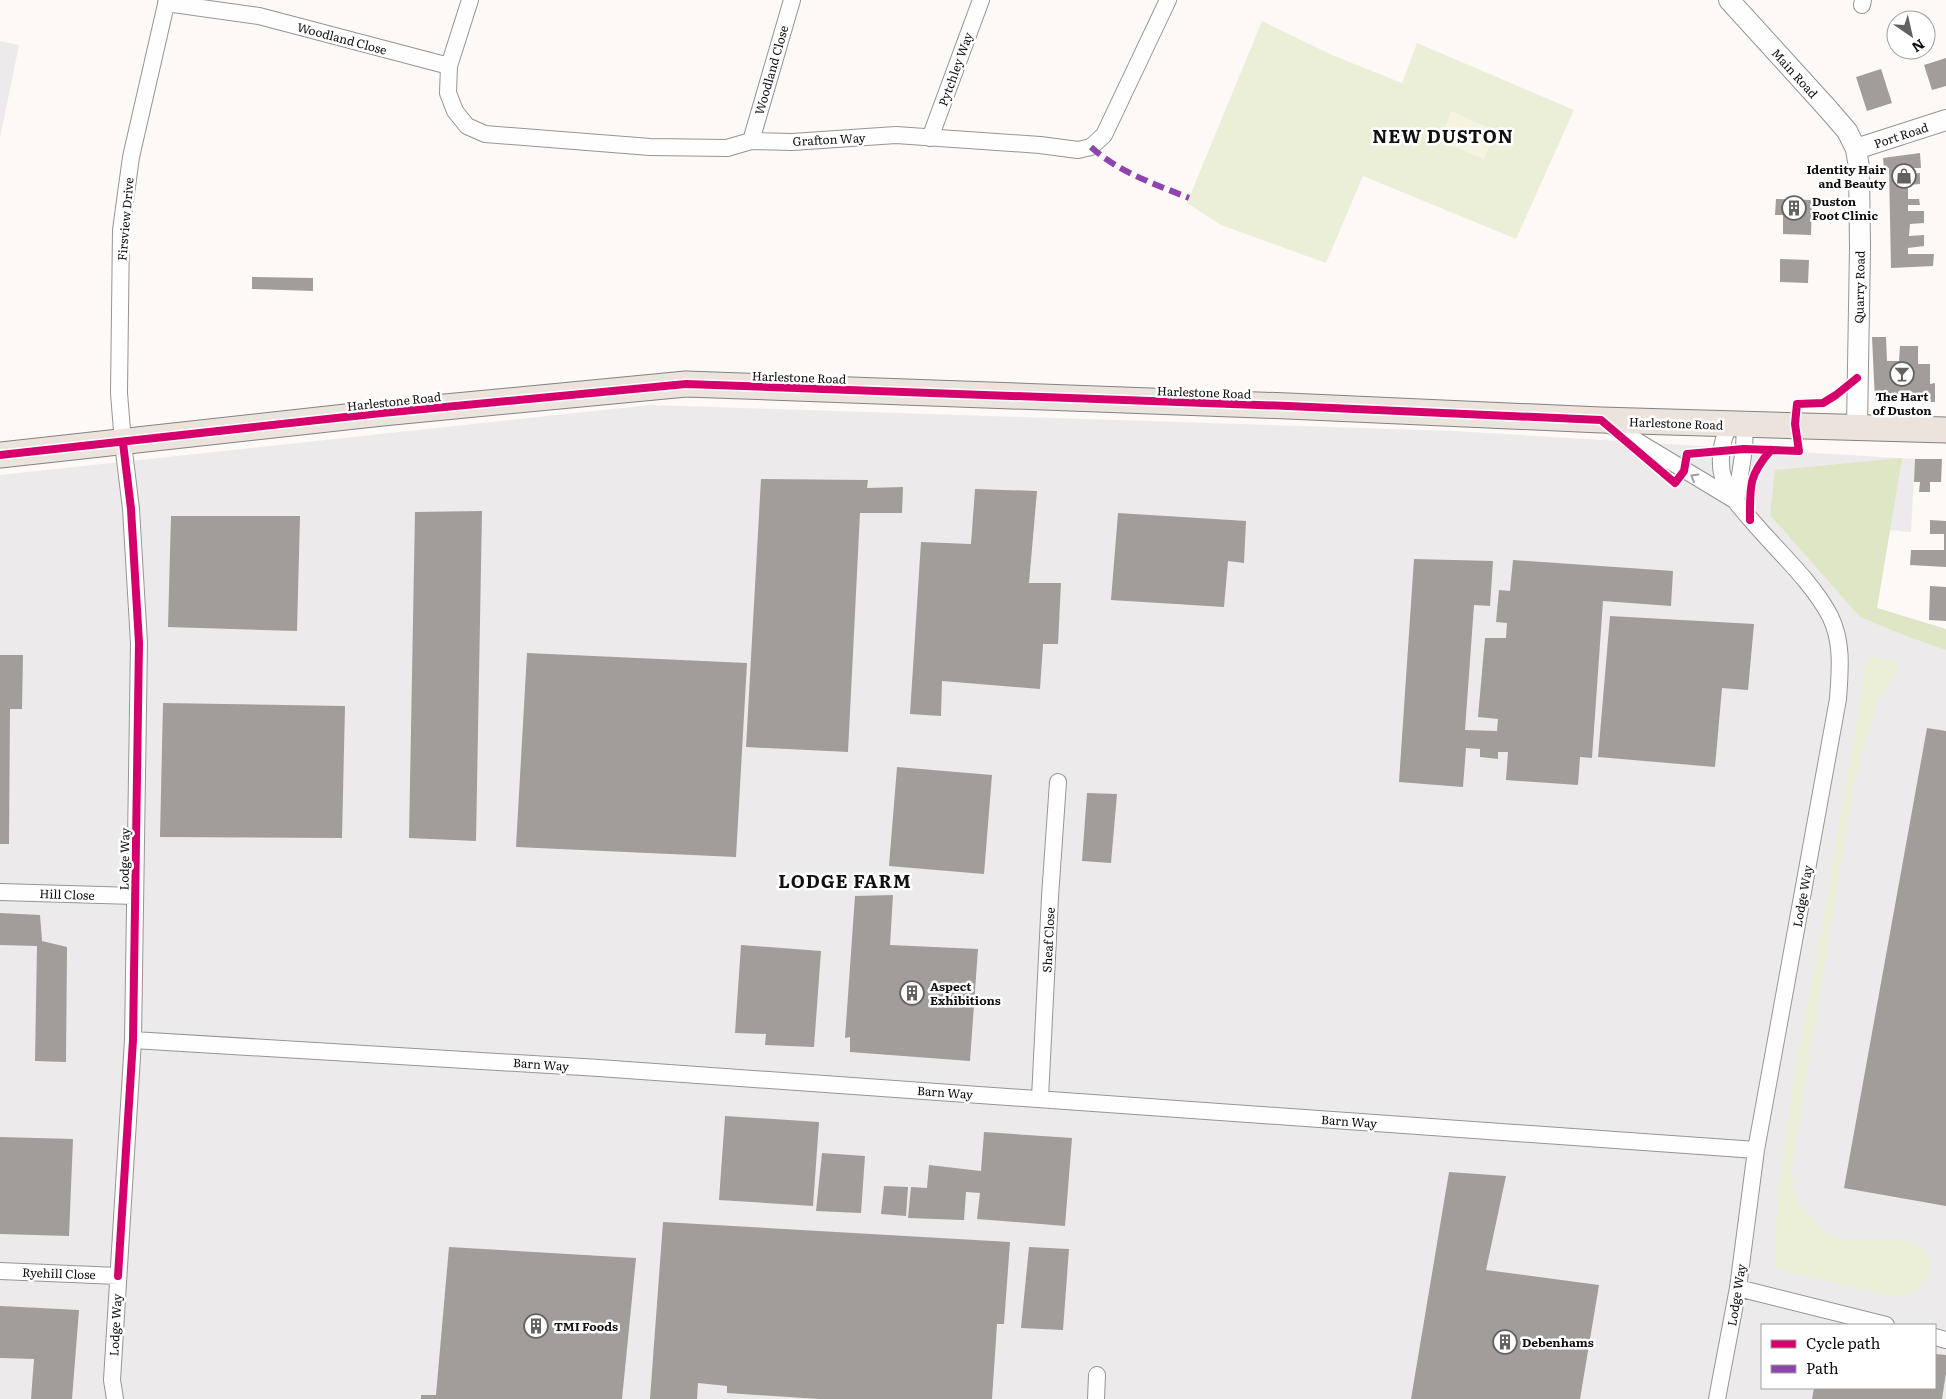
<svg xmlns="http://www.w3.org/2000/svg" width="1946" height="1399" font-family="Literata,serif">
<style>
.industrial{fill:#edeaec;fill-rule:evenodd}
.green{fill:#ecefd8}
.forest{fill:#dfe6c6}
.pitch{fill:#f4f4e1}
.building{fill:#a09d9b}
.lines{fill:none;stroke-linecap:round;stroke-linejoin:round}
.minor-casing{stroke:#969594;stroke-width:18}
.tertiary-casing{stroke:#969594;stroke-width:22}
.primary-casing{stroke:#848281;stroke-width:27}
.minor{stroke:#fffefe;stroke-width:16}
.tertiary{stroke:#fffefe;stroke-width:20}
.primary{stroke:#ebe3dc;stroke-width:25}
.quiet{stroke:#8e44ad;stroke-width:6;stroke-dasharray:12 6;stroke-linecap:butt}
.cycleway-casing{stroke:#fff;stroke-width:11}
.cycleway{stroke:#d6006c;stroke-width:8}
.oneway{stroke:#9f9f9f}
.labels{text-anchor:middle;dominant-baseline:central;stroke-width:5;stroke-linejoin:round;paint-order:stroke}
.street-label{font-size:12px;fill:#101010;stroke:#fff}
.poi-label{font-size:12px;font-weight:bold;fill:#101010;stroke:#fff;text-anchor:start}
.district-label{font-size:18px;font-weight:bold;letter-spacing:1px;fill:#101010;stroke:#fff}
</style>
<rect width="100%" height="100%" fill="#fcf9f6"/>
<path class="industrial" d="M 0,41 L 19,45 L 0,138 Z
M 650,405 L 1454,431 L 1915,459 L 1911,532 L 1890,530 L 1877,608 L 1946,629 L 1946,1399 L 0,1399 L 0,475 ZM 1762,1325 L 1935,1325 L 1935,1388 L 1762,1388 Z"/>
<path class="green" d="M 1262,21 L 1332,55 L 1402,83 L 1417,43 L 1574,110 L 1516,239 L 1363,176 L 1326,263 L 1221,225 L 1187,203 Z
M 1872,657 L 1893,659 L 1898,668 L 1877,701 L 1853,789 L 1791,1172 L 1794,1189 L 1799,1203 L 1824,1232 L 1847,1240 L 1907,1240 L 1922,1247 L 1930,1258 L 1930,1271 L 1924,1283 L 1914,1292 L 1895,1297 L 1786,1272 L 1776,1266 L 1775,1238 L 1779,1184 L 1796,1063 L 1821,932 L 1863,683 L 1865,664 Z"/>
<path class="forest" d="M 1902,458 L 1877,608 L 1946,629 L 1946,650 L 1906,636 L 1860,617 L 1770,515 L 1775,470 Z"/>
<path class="pitch" d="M 1451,111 L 1496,131 L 1484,159 L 1440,141 Z"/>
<path class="building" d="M 1946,58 L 1946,86 L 1932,90 L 1924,65 Z
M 1881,69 L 1892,103 L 1867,111 L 1856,77 Z
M 1920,153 L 1921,168 L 1908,168 L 1908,174 L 1920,173 L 1920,184 L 1908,185 L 1908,199 L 1919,199 L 1920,205 L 1908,205 L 1908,211 L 1924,211 L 1924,223 L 1910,224 L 1909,236 L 1924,235 L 1924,246 L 1908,248 L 1908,254 L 1934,254 L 1933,266 L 1891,268 L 1889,168 L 1884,168 L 1883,158 Z
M 1776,199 L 1812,200 L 1811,235 L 1783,234 L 1783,215 L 1775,215 Z
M 1780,259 L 1809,260 L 1808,283 L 1780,282 Z
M 252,277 L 313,278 L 313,291 L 252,289 Z
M 1872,337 L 1886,337 L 1887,361 L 1899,361 L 1900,346 L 1918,346 L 1918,364 L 1930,364 L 1930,384 L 1935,383 L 1935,402 L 1875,401 Z
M 1915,459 L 1942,459 L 1941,482 L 1930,482 L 1930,492 L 1919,492 L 1920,482 L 1914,482 Z
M 761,479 L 868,480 L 867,488 L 903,487 L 902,513 L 860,513 L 848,752 L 746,747 Z
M 975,489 L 1037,491 L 1029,583 L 1061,583 L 1058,644 L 1043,644 L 1040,689 L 942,681 L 941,716 L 910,714 L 921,542 L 971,544 Z
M 482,511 L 476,841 L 409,838 L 415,512 Z
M 1118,513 L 1246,521 L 1244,563 L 1228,561 L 1224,607 L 1111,600 Z
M 171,516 L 300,516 L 297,631 L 168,627 Z
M 1930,520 L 1946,521 L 1946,534 L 1930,534 Z
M 1944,534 L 1946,534 L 1946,567 L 1910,565 L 1911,550 L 1944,550 Z
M 1414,559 L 1493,561 L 1490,606 L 1474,605 L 1465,730 L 1497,731 L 1498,719 L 1478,717 L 1485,638 L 1506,638 L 1507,623 L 1496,622 L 1499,590 L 1510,591 L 1513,560 L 1673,571 L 1671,606 L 1603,601 L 1592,758 L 1580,757 L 1578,785 L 1506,780 L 1508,752 L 1498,752 L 1498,759 L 1480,757 L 1480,749 L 1466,748 L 1463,787 L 1399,782 Z
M 1930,586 L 1946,587 L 1946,621 L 1929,620 Z
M 1610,616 L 1754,624 L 1748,690 L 1722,688 L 1715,767 L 1598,757 Z
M 527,653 L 747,663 L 736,857 L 516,847 Z
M 0,655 L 23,655 L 22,709 L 10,709 L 9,844 L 0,844 Z
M 163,703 L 345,706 L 342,838 L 160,837 Z
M 1927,728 L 1946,731 L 1946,1206 L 1844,1188 Z
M 897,767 L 992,775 L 984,874 L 889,866 Z
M 1087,793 L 1117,794 L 1111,863 L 1082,861 Z
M 893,895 L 890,945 L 978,949 L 970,1061 L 850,1052 L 850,1037 L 845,1038 L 855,896 Z
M 0,913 L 40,915 L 42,941 L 67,947 L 66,1062 L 35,1061 L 37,946 L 0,945 Z
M 741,945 L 821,951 L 814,1047 L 765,1045 L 766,1034 L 735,1033 Z
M 725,1116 L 819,1122 L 813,1206 L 719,1200 Z
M 984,1132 L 1072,1138 L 1065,1226 L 977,1219 L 980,1193 L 966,1192 L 964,1220 L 908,1218 L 911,1187 L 927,1188 L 929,1165 L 981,1171 Z
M 0,1137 L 73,1139 L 69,1236 L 0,1234 Z
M 822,1153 L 865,1156 L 861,1213 L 816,1211 Z
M 1449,1172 L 1506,1176 L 1486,1270 L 1599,1285 L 1580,1399 L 1411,1399 Z
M 884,1186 L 908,1187 L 906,1216 L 881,1214 Z
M 663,1222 L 1010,1242 L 1004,1324 L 997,1324 L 992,1399 L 819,1399 L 727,1393 L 727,1386 L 698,1383 L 697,1399 L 650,1399 Z
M 449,1247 L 636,1258 L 622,1399 L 421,1399 L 421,1395 L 436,1395 Z
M 1029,1247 L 1069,1249 L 1063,1330 L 1021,1328 Z
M 0,1306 L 79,1310 L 72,1399 L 31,1399 L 34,1359 L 0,1358 Z
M 1935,1354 L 1946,1355 L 1946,1373 L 1942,1399 L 1812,1399 L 1814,1388 L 1935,1388 Z"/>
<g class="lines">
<g class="minor-casing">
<path id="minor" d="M 470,0 L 449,66 L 448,93 L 455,111 L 467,126 L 485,134 L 650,147 L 727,148 L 751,141 L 792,142 L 896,135 L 1040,145 L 1078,150 L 1091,147 L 1104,135 L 1168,0
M 166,3 L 259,16 L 449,66
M 1862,5 L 1863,0
M 930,138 L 981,0
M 751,141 L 792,0
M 1607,423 L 1736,501
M 1736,501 L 1744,449 L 1745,425
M 0,892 L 135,896
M 133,1040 L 599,1068 L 1756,1150
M 1040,1098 L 1050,897 L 1058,782
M 0,1271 L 118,1276
M 1738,1288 L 1886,1325
M 1935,1337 L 1946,1340
M 115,1399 L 112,1380 L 133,1040 L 139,643 L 131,509 L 123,443 L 119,393 L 121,230 L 131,157 L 167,0
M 1096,1399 L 1097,1375
M 1717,1399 L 1738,1288 L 1756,1150 L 1838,699 C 1840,670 1843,642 1830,616 C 1813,584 1784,557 1760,530 C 1747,515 1731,499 1724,480 C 1718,464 1721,439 1730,425"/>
</g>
<g class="tertiary-casing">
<path id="tertiary" d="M 1729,0 L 1828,109 L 1847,131 L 1856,149 L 1859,168 L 1860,248 L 1857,426
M 1856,149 L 1946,120"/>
</g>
<g class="primary-casing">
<path id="primary" d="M 0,455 L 382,413 L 686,384 L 1288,406 L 1601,420 L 1946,430"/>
</g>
<use href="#minor" class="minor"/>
<use href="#tertiary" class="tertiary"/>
<use href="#primary" class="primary"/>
<path class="quiet" d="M 1091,147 C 1118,172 1155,184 1189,198"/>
<g class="cycleway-casing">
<path id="cycleway" d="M 0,455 L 382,413 L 686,384 L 1288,406 L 1601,420 L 1675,483 L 1684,471 L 1687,454 L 1744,449 L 1799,451 L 1795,424 L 1797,404 L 1823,403 L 1836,395 L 1857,378
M 1750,520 C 1750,487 1748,476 1771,450
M 118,1276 L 133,1040 L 139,643 L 131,509 L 123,443"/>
</g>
<use href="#cycleway" class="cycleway"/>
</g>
<defs><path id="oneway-chevron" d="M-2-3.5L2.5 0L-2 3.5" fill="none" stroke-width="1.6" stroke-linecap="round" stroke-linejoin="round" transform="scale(1.25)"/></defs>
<use class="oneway" href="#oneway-chevron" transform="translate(1694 477) rotate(-150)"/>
<defs>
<g id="shop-ring" transform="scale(1.25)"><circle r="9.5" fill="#fff" stroke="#636260" stroke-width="1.5"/><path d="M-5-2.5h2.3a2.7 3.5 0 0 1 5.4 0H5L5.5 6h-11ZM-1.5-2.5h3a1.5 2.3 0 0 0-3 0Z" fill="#636260"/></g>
<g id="building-ring" transform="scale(1.25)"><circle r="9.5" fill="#fff" stroke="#636260" stroke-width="1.5"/><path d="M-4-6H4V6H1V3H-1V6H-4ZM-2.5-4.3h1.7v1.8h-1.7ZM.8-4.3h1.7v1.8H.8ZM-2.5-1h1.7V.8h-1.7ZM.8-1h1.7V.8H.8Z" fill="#636260"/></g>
<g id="bar-ring" transform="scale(1.25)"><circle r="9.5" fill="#fff" stroke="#636260" stroke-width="1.5"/><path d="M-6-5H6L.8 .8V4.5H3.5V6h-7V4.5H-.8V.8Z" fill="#636260"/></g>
</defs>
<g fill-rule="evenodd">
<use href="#shop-ring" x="1904" y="176"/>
<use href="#building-ring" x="1794" y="208"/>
<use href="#bar-ring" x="1902" y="374"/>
<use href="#building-ring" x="912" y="993"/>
<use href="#building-ring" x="536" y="1326"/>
<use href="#building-ring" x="1505" y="1342"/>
</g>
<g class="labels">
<g class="street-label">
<text transform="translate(342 38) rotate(15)">Woodland Close</text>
<text transform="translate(955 69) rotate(-70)">Pytchley Way</text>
<text transform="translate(771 70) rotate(-74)">Woodland Close</text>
<text transform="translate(1795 73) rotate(48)">Main Road</text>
<text transform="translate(1901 135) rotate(-18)">Port Road</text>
<text transform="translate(829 139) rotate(-3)">Grafton Way</text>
<text transform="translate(125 219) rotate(-85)">Firsview Drive</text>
<text transform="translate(1859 287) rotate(-89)">Quarry Road</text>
<text transform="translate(799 377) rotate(2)">Harlestone Road</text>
<text transform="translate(1204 392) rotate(2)">Harlestone Road</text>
<text transform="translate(394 401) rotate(-6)">Harlestone Road</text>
<text transform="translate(1676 423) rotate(2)">Harlestone Road</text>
<text transform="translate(124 859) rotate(-89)">Lodge Way</text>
<text transform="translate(67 894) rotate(2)">Hill Close</text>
<text transform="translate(1802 896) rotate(-80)">Lodge Way</text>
<text transform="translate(1048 940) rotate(-87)">Sheaf Close</text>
<text transform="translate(541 1064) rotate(4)">Barn Way</text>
<text transform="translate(945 1092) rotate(4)">Barn Way</text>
<text transform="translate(1349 1121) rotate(4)">Barn Way</text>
<text transform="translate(59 1273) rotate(2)">Ryehill Close</text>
<text transform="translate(1736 1295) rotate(-81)">Lodge Way</text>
<text transform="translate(115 1325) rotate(-87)">Lodge Way</text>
</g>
<g class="poi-label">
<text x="1886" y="169" text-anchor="end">Identity Hair<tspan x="1886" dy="14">and Beauty</tspan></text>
<text x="1812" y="201">Duston<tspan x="1812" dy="14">Foot Clinic</tspan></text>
<text x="1902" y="396" text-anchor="middle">The Hart<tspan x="1902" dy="14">of Duston</tspan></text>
<text x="930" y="986">Aspect<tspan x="930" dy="14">Exhibitions</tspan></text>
<text x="554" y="1326">TMI Foods</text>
<text x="1522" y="1342">Debenhams</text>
</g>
<g class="district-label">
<text x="1443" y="135">NEW DUSTON</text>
<text x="845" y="880">LODGE FARM</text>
</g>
</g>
<rect x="1761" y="1324" width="175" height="65" fill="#ffffff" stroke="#9f9f9f"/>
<rect x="1771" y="1340" width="25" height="8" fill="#d6006c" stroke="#9f9f9f"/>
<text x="1806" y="1349" font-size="15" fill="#101010">Cycle path</text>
<rect x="1771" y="1365" width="25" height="8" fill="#8e44ad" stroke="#9f9f9f"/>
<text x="1806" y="1374" font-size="15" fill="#101010">Path</text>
<g transform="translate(1911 35) rotate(146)"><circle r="24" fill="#ffffff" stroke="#9f9f9f"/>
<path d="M0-4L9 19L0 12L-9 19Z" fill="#636260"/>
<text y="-8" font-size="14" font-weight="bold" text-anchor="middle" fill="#101010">N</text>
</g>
</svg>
